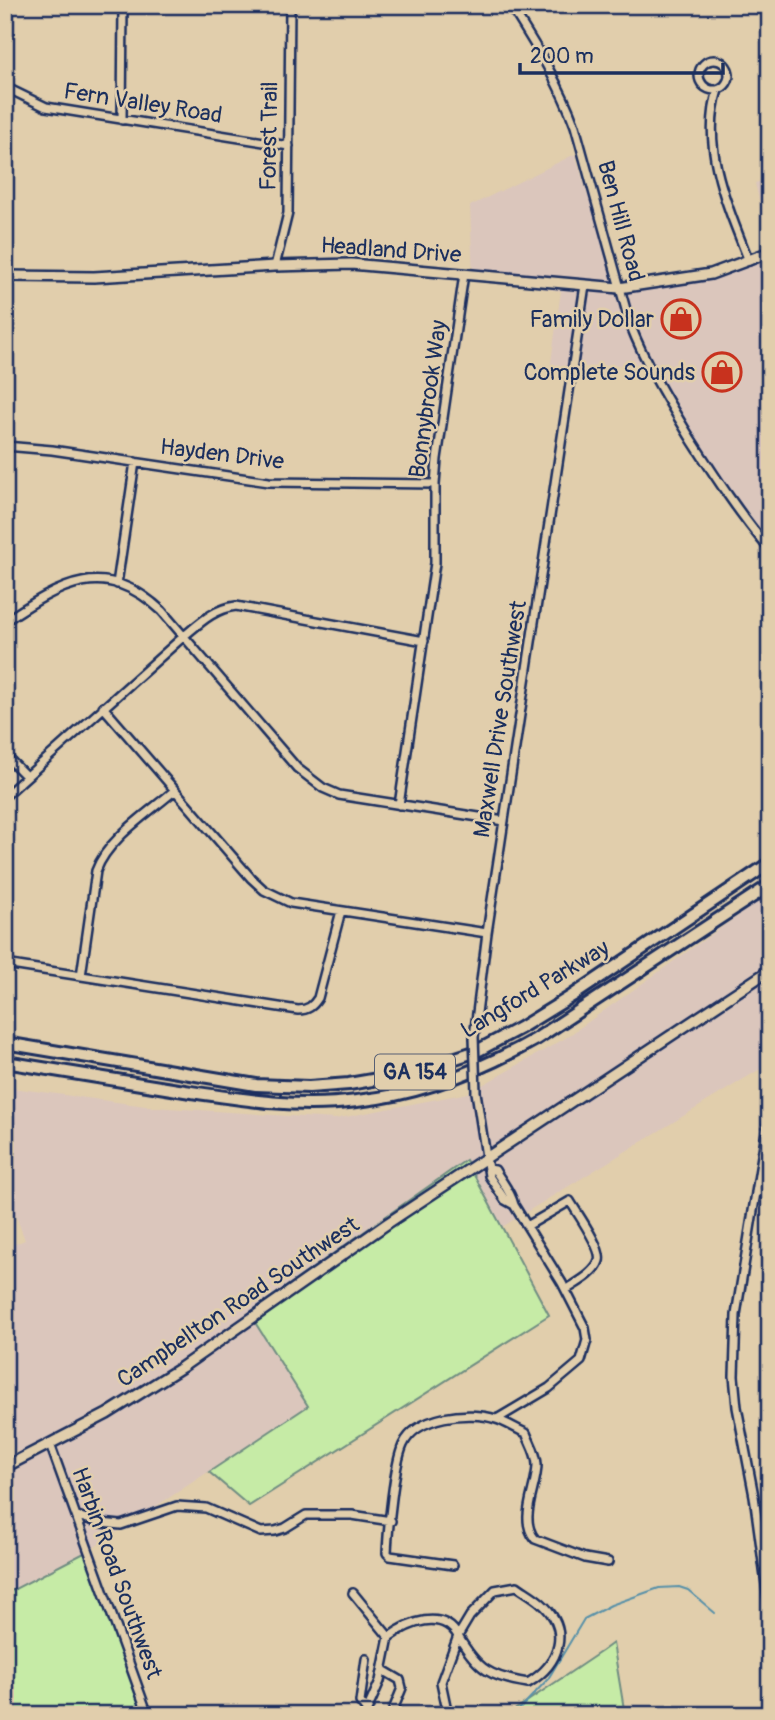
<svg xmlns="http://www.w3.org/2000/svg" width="775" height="1720" font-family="Pangolin,sans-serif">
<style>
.built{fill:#dbc6bc}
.green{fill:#c6eba6;stroke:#708d82;stroke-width:2}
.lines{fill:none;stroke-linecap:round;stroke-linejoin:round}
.stream{stroke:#5991a9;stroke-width:2}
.minor-casing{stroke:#1b2f5e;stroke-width:12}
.major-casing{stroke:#1b2f5e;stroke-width:14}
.highway-casing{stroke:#1b2f5e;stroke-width:16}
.minor{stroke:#e1ceac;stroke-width:7}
.major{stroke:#e1ceac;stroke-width:9}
.highway{stroke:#e1ceac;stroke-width:10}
.minor-bridge-casing{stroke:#1b2f5e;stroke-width:12;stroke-linecap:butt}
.minor-bridge{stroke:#e1ceac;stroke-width:7}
.labels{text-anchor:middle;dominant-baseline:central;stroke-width:5;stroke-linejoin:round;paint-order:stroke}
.shield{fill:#e1ceac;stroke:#565f75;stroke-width:2}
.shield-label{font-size:21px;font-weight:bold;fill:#1b2f5e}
.street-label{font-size:23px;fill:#1b2f5e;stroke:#e1ceac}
.poi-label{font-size:23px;fill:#1b2f5e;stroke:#e1ceac;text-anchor:end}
</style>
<rect width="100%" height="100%" fill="#e1ceac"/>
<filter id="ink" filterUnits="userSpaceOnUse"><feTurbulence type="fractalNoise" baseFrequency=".0143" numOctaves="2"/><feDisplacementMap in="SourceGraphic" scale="14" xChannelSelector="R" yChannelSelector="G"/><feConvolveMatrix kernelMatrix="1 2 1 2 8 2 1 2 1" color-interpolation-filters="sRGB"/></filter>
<g filter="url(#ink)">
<path class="built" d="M 575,154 L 616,284 L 679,280 L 770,253 L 770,529 L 755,527 L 641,364 L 550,369 L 561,291 L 473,278 L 470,206 Z
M 770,178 L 770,244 L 755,183 Z
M 770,893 L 770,1063 L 502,1227 L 467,1161 L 308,1406 L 90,1550 L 5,1594 L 5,1471 L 22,1463 L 5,1427 L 5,1248 L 25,1240 L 5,1187 L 5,1087 L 153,1107 L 335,1119 L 468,1093 L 564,1039 Z"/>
<path class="green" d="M 466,1160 L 549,1315 L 249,1506 L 209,1472 L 308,1406 L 249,1313 Z
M 90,1550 L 147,1715 L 5,1715 L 5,1594 Z
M 613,1643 L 625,1715 L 507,1715 L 602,1651 Z"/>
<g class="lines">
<path class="stream" d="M 514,1715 L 548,1679 L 584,1619 L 611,1605 L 659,1588 L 679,1587 L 688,1590 L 715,1613"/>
<g class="minor-casing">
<path id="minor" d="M 510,5 C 535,45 559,82 575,126 L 630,324 C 646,365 668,401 691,439 C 716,478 740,515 770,550
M699 75a15 15 0 1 1 30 0a15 15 0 1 1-30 0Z
M 5,87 L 46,107 L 289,146
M 718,90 C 700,147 728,208 749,261
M 122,120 L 123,5
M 275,266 L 288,213 L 290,5
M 5,446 L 52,450 L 269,482 L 435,484
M 117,584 L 135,462
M 5,621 C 61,584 104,557 162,611 L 297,768 L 323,788 L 339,795 L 504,821
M 103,707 L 251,878 L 264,890 L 291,903 L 487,933
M 5,755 L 26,776
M 5,796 L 184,636 C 201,622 214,609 236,606 L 424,641
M 399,805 L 435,563 L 435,484 L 437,459 L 464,274
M 5,964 L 298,1010 C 308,1010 313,1006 318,998 L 341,911
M 81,976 L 96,871 C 107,839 150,812 175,790
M 474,1037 L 487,933 L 585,285
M 476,1092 L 489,1176 L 505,1200 L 514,1205
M 770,1107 L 736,1315 L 734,1376 L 737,1407 L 754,1496 L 770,1614
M 489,1169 L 495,1170 C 502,1182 511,1192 514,1205 L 562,1283 L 585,1328 L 587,1340 L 581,1361 L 549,1388 L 497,1419
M 756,1192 L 770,1194
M 527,1226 L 570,1201 C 577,1213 603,1249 599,1261 C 595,1274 576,1283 566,1290
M 50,1444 L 148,1715
M 77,1516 L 101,1523 L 121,1525 L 177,1506 L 206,1508 L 261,1532 L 275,1531 L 285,1528 L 306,1515 L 352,1515 L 391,1521
M 453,1565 L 390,1556 L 387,1553 C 388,1530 394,1465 403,1445 C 416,1416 469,1410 496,1419 C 506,1422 516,1429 526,1433 C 530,1443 537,1454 537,1465 C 537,1488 518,1519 535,1539 L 585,1558 L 608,1562
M 517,1586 C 524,1591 533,1596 540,1602 C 572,1629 560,1664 528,1683 C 490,1677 478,1670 458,1636 L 470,1616 L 495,1590 Z
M 353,1593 L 389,1637
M 366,1659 L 360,1702 L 367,1711
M 383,1670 L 400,1680 L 402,1688 L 393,1710
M 365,1715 L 380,1681 L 389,1637 C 408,1623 442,1608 458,1636 L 441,1682 L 448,1715"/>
</g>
<g class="major-casing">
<path id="major" d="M 5,276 L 94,277 L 275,266 L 351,264 L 619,288 L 711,274 L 770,252
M 5,1467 L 107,1414 L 182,1367 L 388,1223 L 770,970"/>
</g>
<g class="highway-casing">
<path id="highway" d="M 5,1043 L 256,1085 L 309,1087 L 349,1084 L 407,1074 L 477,1051 L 520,1028 L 572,996 L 770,863
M 5,1062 C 63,1071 120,1081 178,1090 C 238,1099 296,1109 357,1101 C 422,1094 480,1071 536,1039 L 770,885"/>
</g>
<use href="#minor" class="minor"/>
<use href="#major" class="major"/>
<use href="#highway" class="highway"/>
<g class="minor-bridge-casing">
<path id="minor-bridge" d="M 474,1037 L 476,1092"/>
</g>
<use href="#minor-bridge" class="minor-bridge"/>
</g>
</g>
<defs>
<g id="shop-ring" transform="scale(2.0125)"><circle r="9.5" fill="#e1ceac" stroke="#c8321e" stroke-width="1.5"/><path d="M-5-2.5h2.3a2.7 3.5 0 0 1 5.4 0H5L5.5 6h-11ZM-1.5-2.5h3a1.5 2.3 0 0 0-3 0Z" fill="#c8321e"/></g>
</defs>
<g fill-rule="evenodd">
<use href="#shop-ring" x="681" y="319"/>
<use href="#shop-ring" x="722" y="372"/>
</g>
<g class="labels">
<rect class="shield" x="375" y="1054.5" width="80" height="35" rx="5"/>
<g class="shield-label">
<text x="415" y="1072">GA 154</text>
</g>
<g class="street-label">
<text transform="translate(143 103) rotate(9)">Fern Valley Road</text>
<text transform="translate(269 136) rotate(-89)">Forest Trail</text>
<text transform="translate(621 221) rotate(75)">Ben Hill Road</text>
<text transform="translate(391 250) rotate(4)">Headland Drive</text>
<text transform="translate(428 399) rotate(-82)">Bonnybrook Way</text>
<text transform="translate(222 454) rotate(7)">Hayden Drive</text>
<text transform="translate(500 719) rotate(-81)">Maxwell Drive Southwest</text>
<text transform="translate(535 989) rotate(-31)">Langford Parkway</text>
<text transform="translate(238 1302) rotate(-34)">Campbellton Road Southwest</text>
<text transform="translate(117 1573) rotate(70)">Harbin Road Southwest</text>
</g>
<g class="poi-label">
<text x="654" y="319">Family Dollar</text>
<text x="695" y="372">Complete Sounds</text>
</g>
</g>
<rect width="775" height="1720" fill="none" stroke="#e1ceac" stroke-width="28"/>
<rect x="14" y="14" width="747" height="1692" fill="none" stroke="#1b2f5e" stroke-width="2.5" filter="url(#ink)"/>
<path d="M520 63v10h203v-10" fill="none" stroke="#1b2f5e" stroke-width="3.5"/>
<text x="530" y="63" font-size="21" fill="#1b2f5e" stroke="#e1ceac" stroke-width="5" paint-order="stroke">200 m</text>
</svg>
